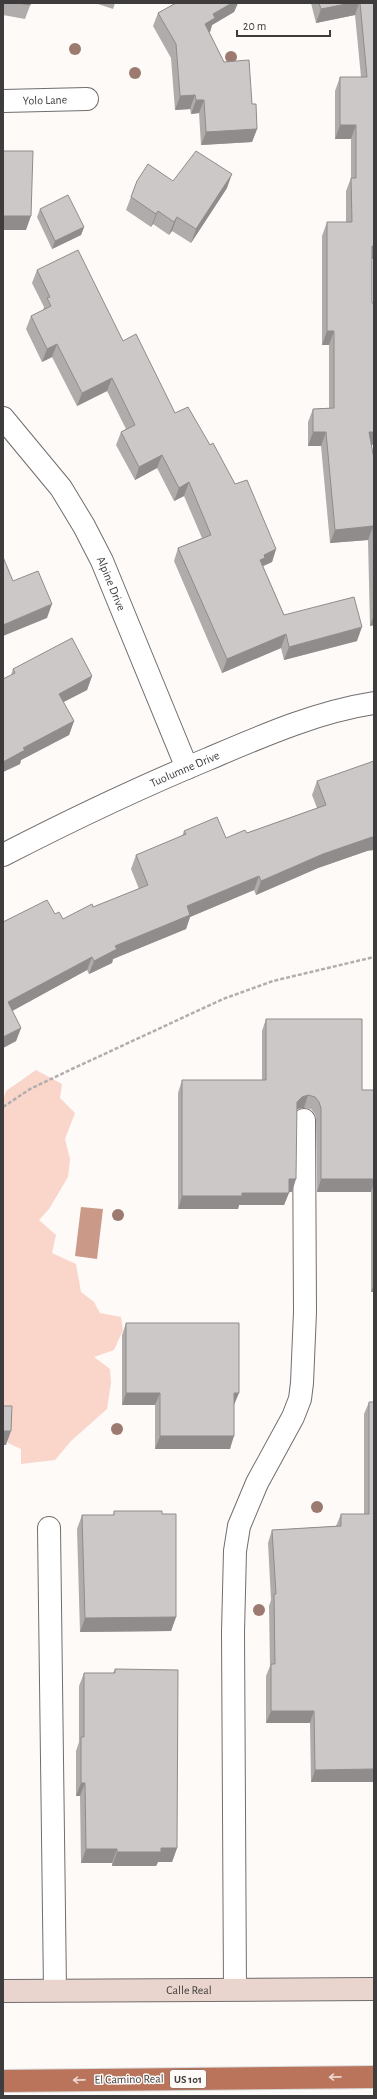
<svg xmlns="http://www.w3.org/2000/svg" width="377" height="2099" font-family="'Alegreya Sans',sans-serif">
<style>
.green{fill:#fad6ca}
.water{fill:#ca9988}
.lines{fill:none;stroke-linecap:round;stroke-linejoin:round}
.street-casing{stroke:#716e6d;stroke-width:24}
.secondary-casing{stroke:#716e6d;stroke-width:24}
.highway-casing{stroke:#d8d8d8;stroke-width:24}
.path{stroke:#b1aead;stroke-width:2.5;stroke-dasharray:4 2;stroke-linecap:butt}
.street{stroke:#fff;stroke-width:22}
.secondary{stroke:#ead5ce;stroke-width:22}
.highway{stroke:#ba745b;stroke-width:22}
.tree{fill:#9c7a70}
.wall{fill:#afacab}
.shaded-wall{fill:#8f8c8b}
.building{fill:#ccc8c7;stroke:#8f8c8b}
.oneway{stroke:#ecd8d1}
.labels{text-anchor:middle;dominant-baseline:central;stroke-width:3;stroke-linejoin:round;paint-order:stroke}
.shield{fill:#fdfaf8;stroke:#777574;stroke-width:1}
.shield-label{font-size:11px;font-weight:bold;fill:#3e3c3c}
.street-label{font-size:12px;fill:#3e3c3c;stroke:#fdfaf8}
</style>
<rect width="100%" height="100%" fill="#fdfaf8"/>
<path class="green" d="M 36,1070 L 62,1084 L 60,1098 L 75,1113 L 65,1139 L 70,1159 L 68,1177 L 49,1209 L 39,1220 L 56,1235 L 52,1253 L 76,1264 L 81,1292 L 94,1302 L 100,1313 L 121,1317 L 123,1330 L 114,1350 L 94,1357 L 110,1369 L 111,1383 L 107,1409 L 71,1441 L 55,1460 L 21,1464 L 21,1449 L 8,1443 L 3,1412 L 3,1100 L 6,1091 Z"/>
<path class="water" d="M 81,1207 L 103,1209 L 97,1259 L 75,1256 Z"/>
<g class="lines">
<g class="street-casing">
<g id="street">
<path id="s1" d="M 3,101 L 87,99"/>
<path id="s2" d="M 3,418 L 61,488 L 84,526 L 102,561 L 187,768"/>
<path id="s3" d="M 3,855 C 71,820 138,788 208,759 C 262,736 316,712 374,703"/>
<path d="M 49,1528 L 55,1990"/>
<path d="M 235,1989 L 233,1632 L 235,1551 L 239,1526 L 257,1483 L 293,1417 L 300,1399 L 302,1383 L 305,1312 L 304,1120"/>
</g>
</g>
<g class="secondary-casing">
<g id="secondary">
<path id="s4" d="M 3,1991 L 374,1989"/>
</g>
</g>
<g class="highway-casing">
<path id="highway" d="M 3,2081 L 374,2077"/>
</g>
<path class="path" d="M 3,1107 L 30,1089 L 72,1069 L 223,999 L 273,981 L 374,957"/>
<use href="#street" class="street"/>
<use href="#secondary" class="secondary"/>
<use href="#highway" class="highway"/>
</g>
<g class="tree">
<circle cx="75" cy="49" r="6"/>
<circle cx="231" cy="57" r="6"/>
<circle cx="135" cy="73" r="6"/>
<circle cx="118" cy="1215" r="6"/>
<circle cx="117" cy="1429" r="6"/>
<circle cx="317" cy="1507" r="6"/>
<circle cx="259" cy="1610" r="6"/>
</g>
<path class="wall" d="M 3,3 L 31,3 L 25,19 L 3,15 Z
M 95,3 L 115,3 L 113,9 Z
M 176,3 L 238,3 L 234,12 L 212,25 L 210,32 L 209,32 L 224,62 L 252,104 L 257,129 L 252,142 L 201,145 L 199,113 L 191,114 L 190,109 L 175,110 L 171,58 L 153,26 L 158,13 Z
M 311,3 L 374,3 L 374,259 L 372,259 L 371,445 L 374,459 L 374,625 L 370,626 L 368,540 L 330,543 L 321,446 L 308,446 L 308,422 L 313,409 L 329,408 L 329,345 L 322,345 L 322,236 L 327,222 L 346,222 L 346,191 L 351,178 L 351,139 L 335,139 L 335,91 L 340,77 L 361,77 L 355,15 L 316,23 Z
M 137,181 L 173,181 L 227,188 L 191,243 L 172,231 L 169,235 L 153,224 L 151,227 L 126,210 Z
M 40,209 L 84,227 L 81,235 L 52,249 L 37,217 Z
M 37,270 L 123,341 L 175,413 L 210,445 L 235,484 L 276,549 L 272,562 L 263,566 L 284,615 L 357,641 L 284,660 L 281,648 L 222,673 L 174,561 L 178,548 L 202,538 L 184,496 L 174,501 L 157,468 L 135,480 L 116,445 L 121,432 L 126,429 L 107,391 L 77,406 L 52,357 L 42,362 L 26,329 L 31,316 L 43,310 L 44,307 L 32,283 Z
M 13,669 L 92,676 L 87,690 L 63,702 L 74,721 L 69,735 L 21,760 L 20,764 L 3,772 L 3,679 L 11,675 Z
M 317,781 L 367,851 L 318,868 L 256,895 L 254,890 L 190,917 L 186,929 L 113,959 L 112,963 L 89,974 L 87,970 L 12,1011 L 21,1028 L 16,1041 L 3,1048 L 3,922 L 55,914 L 63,919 L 139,889 L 131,869 L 136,855 L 182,836 L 184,831 L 226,838 L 247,833 L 317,808 L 312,795 Z
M 266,1019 L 362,1090 L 374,1090 L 374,1292 L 371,1292 L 371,1192 L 317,1192 L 316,1120 L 315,1114 L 311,1109 L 304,1108 L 297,1109 L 292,1192 L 289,1192 L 284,1205 L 239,1205 L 238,1209 L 178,1209 L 178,1093 L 182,1080 L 262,1080 L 262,1031 Z
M 126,1323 L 234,1405 L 230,1449 L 155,1449 L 155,1405 L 122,1405 L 122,1335 Z
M 369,1402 L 374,1402 L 374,1782 L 311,1782 L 310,1723 L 266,1723 L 266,1676 L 270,1666 L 269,1606 L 271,1600 L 268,1543 L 272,1530 L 336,1526 L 341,1514 L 364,1514 L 364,1414 Z
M 114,1511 L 176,1617 L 171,1631 L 80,1632 L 77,1529 L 82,1515 L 113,1515 Z
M 115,1669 L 177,1848 L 172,1862 L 158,1862 L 156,1866 L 112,1866 L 112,1863 L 81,1863 L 80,1796 L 76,1796 L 76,1751 L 79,1742 L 79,1686 L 84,1673 L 113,1673 Z"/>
<path class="shaded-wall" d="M 232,3 L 238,3 L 234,12 L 212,25 L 210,32 L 200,38 L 205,24 L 213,14 Z
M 351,3 L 359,3 L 355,15 L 316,23 L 321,9 Z
M 195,95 L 190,109 L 175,110 L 180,96 Z
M 196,100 L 204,100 L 199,113 L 191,114 Z
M 340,125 L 356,125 L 351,139 L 335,139 Z
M 257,129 L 252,142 L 201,145 L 206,132 Z
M 232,174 L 227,188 L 191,243 L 196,229 Z
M 158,211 L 153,224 L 151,227 L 156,214 Z
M 3,216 L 31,216 L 26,230 L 3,230 Z
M 177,217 L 172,231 L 169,235 L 174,222 Z
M 84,227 L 81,235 L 52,249 L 55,241 Z
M 372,246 L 374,246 L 374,259 L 367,259 Z
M 327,331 L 334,331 L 329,345 L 322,345 Z
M 57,344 L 52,357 L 42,362 L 47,349 Z
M 112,378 L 107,391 L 77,406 L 82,393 Z
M 313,432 L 326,432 L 321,446 L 308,446 Z
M 369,432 L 374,432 L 374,445 L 364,445 Z
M 162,455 L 157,468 L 135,480 L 139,467 Z
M 189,482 L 184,496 L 174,501 L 179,488 Z
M 373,526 L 368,540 L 330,543 L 335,530 Z
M 276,549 L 272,562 L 261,567 L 260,560 L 264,555 Z
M 52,604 L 47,618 L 3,636 L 3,625 Z
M 374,615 L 374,625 L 370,626 Z
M 362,627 L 357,641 L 284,660 L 289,647 Z
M 286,634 L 281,648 L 222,673 L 227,659 Z
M 92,676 L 87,690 L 54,707 L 59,694 Z
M 74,721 L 69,735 L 21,760 L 20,764 L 3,772 L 3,762 L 23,748 Z
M 372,837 L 374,837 L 374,850 L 367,851 L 318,868 L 256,895 L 261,881 L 323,854 Z
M 259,876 L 254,890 L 190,917 L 186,929 L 113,959 L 112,963 L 89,974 L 94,961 L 115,946 L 187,906 Z
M 92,957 L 87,970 L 3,1016 L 8,1002 Z
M 21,1028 L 16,1041 L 3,1048 L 3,1037 Z
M 308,1095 L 304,1108 L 297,1109 L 297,1102 L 302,1097 Z
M 289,1179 L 296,1179 L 292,1192 L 284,1192 Z
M 321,1179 L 374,1179 L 374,1183 L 371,1192 L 317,1192 Z
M 242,1193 L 289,1193 L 284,1205 L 239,1205 L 238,1209 L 178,1209 L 182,1196 Z
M 374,1284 L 374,1292 L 371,1292 Z
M 126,1393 L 160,1393 L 155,1405 L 122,1405 Z
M 234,1393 L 239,1393 L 234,1405 Z
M 3,1431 L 11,1431 L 6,1445 L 3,1445 Z
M 160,1436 L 234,1436 L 230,1449 L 155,1449 Z
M 176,1617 L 171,1631 L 80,1632 L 85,1618 Z
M 271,1711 L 314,1711 L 310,1723 L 266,1723 Z
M 374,1769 L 374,1782 L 311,1782 L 315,1770 Z
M 81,1783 L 85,1783 L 80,1796 L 76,1796 Z
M 161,1848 L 177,1848 L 172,1862 L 158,1862 L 156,1866 L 112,1866 L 117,1852 Z
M 86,1849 L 117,1849 L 112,1863 L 81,1863 Z"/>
<path class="building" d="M 18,3 L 31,3 L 30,5 Z
M 176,3 L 232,3 L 213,14 L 215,18 L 205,24 L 224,62 L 249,60 L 252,104 L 256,104 L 257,129 L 206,132 L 204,100 L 196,100 L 195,95 L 180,96 L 176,44 L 158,13 Z
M 319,3 L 351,3 L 321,9 Z
M 360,3 L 374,3 L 374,246 L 372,246 L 372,303 L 374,303 L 374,432 L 369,432 L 374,459 L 374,558 L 373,526 L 335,530 L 326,432 L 313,432 L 313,409 L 334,408 L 334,331 L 327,331 L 327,222 L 352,222 L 351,178 L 356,178 L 356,125 L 340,125 L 340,77 L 367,77 Z
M 3,151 L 33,151 L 31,216 L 3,216 Z
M 196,151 L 232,174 L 196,229 L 177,217 L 174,222 L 158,211 L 156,214 L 131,197 L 137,181 L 148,164 L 173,181 Z
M 68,195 L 84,227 L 55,241 L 40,209 Z
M 78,250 L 123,341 L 136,334 L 175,413 L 188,407 L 210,445 L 213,443 L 235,484 L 247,480 L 276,549 L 264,555 L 265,558 L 260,560 L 284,615 L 354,597 L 362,627 L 289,647 L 286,634 L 227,659 L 178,548 L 211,535 L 189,482 L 179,488 L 162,455 L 139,467 L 121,432 L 135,425 L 112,378 L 82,393 L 57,344 L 47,349 L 31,316 L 51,306 L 47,298 L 50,297 L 37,270 Z
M 3,557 L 13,581 L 38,571 L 52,604 L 3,625 Z
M 72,638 L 92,676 L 59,694 L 74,721 L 23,748 L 25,750 L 3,762 L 3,679 L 15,673 L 13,669 Z
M 374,761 L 374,837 L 372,837 L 323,854 L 261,881 L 259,876 L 187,906 L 190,915 L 115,946 L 117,949 L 94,961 L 92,957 L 8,1002 L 21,1028 L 3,1037 L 3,922 L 47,900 L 55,914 L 59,912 L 63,919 L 92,904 L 93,907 L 148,885 L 136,855 L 186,834 L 184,831 L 217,817 L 226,838 L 245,830 L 247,833 L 326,805 L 317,781 Z
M 266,1019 L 362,1019 L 362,1090 L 374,1090 L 374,1179 L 321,1179 L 321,1108 L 319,1102 L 315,1097 L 308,1095 L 302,1097 L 297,1102 L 296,1179 L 289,1179 L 289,1193 L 242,1193 L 242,1196 L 182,1196 L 182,1080 L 266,1080 Z
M 126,1323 L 239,1323 L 239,1393 L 234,1393 L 234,1436 L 160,1436 L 160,1393 L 126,1393 Z
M 369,1402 L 374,1402 L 374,1769 L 315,1770 L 314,1711 L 271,1711 L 271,1664 L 275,1664 L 274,1594 L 276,1594 L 272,1530 L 341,1526 L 341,1514 L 369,1514 Z
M 3,1406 L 12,1406 L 11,1431 L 3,1431 Z
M 114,1511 L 162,1511 L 162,1514 L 176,1514 L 176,1617 L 85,1618 L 82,1515 L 114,1515 Z
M 115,1669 L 178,1670 L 177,1848 L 161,1848 L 161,1852 L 117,1852 L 117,1849 L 86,1849 L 85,1783 L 81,1783 L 81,1737 L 84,1737 L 84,1673 L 115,1673 Z"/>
<defs><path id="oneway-shaft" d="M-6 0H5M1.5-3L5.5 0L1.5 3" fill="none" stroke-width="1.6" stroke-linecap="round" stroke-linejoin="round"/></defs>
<g class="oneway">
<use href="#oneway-shaft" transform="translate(335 2077) rotate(179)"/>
<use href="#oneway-shaft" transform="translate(79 2080) rotate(179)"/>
</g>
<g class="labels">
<rect class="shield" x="170" y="2070" width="36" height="18" rx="3"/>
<g class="shield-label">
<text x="188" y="2079">US 101</text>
</g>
<g class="street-label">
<text stroke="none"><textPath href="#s1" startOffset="42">Yolo Lane</textPath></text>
<text stroke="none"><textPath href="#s2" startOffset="199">Alpine Drive</textPath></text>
<text stroke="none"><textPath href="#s3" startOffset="201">Tuolumne Drive</textPath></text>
<text stroke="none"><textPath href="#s4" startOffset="186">Calle Real</textPath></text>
<text transform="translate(129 2079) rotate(-1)">El Camino Real</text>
</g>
</g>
<rect width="377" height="2099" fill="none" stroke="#3e3c3c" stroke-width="8"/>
<path d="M237 30v6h93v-6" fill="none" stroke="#3e3c3c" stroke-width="2"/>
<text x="243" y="30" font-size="12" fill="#3e3c3c" stroke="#fdfaf8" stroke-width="3" paint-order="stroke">20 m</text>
</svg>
